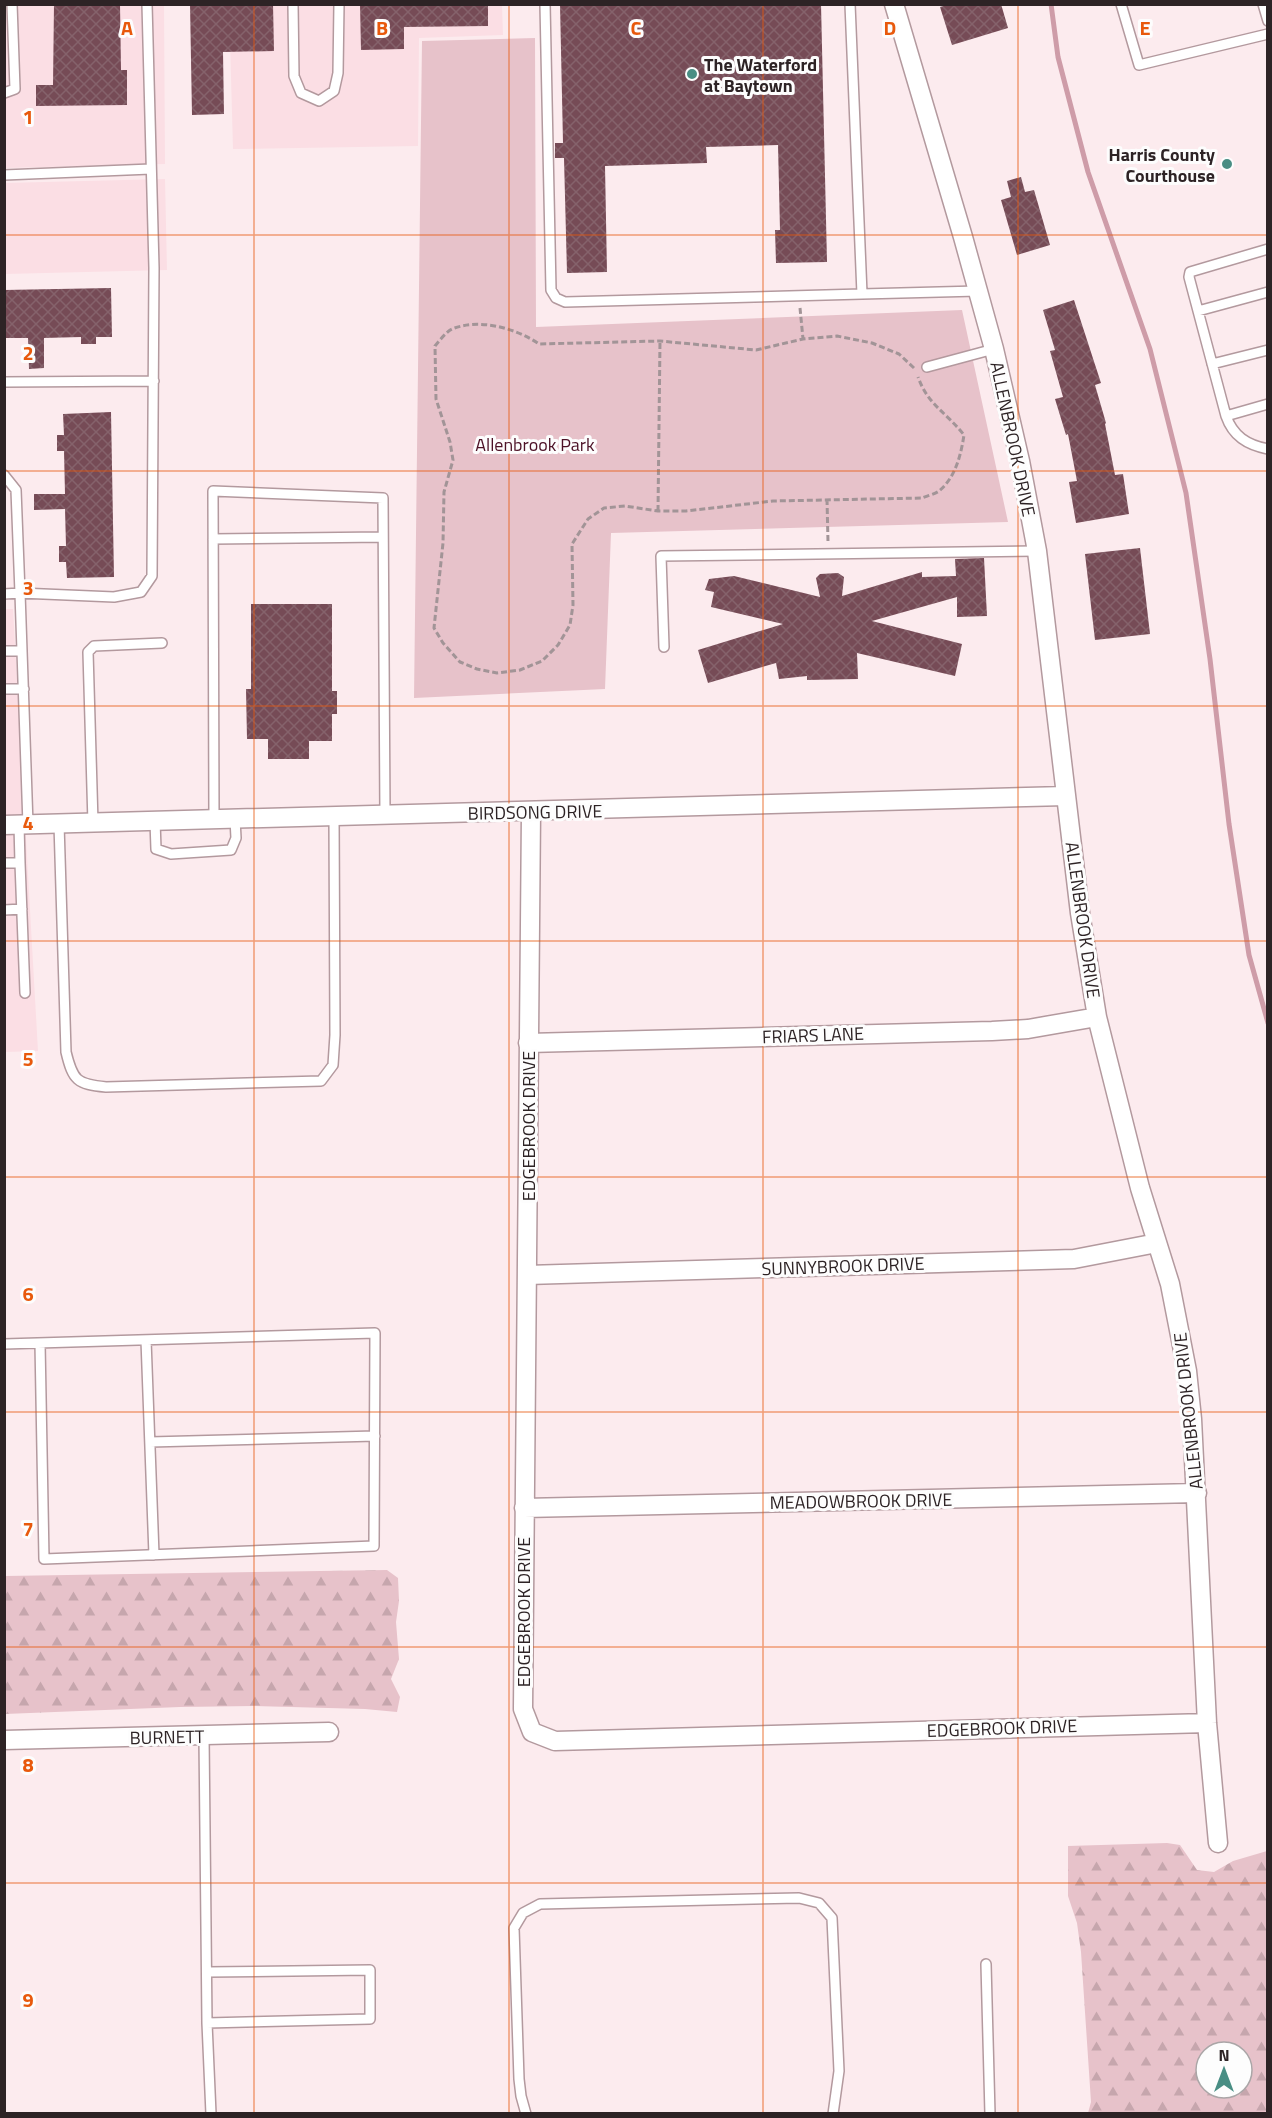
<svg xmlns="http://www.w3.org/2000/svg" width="1272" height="2118" font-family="'Titillium Web',sans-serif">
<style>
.built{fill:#fbdee4}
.forest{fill:url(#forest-firs);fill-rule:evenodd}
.park{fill:#e7c2ca}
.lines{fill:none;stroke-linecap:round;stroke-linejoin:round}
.stream{stroke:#ce9ca8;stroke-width:5}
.building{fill:url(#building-cross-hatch)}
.lane-casing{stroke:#b3999e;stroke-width:12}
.street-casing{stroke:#b3999e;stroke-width:21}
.path{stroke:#a29497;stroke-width:3;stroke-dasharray:6 3;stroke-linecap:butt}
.lane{stroke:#fff;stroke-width:9}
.street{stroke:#fff;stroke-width:18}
.grid{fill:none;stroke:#e8590c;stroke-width:1.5;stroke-opacity:0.55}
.poi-dot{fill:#498e84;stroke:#fdfdfd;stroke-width:2}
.labels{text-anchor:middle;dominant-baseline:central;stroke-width:6;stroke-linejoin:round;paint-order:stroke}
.poi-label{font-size:18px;font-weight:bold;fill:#2d2325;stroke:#fdfdfd;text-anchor:start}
.street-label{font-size:18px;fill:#2d2325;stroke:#fdfdfd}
.park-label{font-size:18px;fill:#4c1126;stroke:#fdfdfd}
.grid-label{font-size:20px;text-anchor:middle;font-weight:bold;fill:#e8590c;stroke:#fdfdfd;stroke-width:6;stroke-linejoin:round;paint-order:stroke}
</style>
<defs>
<pattern id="forest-firs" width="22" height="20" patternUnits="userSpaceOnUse" patternTransform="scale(1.5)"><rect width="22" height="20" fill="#e7c2ca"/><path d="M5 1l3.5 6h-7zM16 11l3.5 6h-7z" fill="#c6a6ad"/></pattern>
<pattern id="building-cross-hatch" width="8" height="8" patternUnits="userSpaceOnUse" patternTransform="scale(1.5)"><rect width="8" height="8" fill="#764b56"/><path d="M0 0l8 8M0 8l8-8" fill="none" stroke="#85626b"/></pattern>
</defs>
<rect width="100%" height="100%" fill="#fcebee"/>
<path class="built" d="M 4,5 L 164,5 L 165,164 L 5,168 Z
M 229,5 L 502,5 L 503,35 L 419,38 L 418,146 L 233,149 Z
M 165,179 L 167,270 L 5,274 L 4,183 Z
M 4,609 L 13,609 L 38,1051 L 5,1052 Z"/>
<path class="forest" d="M 387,1570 L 398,1578 L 399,1601 L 396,1622 L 399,1659 L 391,1679 L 400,1697 L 397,1712 L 365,1709 L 254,1706 L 180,1707 L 5,1714 L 5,1576 Z
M 1167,1843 L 1180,1845 L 1197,1870 L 1214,1872 L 1233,1861 L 1267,1851 L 1267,2113 L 1088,2113 L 1091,2102 L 1081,1952 L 1077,1923 L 1068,1896 L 1068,1846 ZM 1206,2052 L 1242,2052 L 1242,2088 L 1206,2088 Z"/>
<path class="park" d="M 535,38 L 536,327 L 962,310 L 1008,522 L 611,533 L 605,689 L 414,698 L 422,41 Z"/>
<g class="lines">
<path class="stream" d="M 1051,4 L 1058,57 L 1088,172 L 1150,349 L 1186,493 L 1210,659 L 1229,824 L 1249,955 L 1268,1023"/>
</g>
<path class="building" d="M 54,4 L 120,4 L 121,70 L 127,70 L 127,105 L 36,106 L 36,85 L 53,85 Z
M 190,4 L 273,4 L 274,51 L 223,52 L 224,114 L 192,115 Z
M 360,4 L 488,4 L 488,26 L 404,27 L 404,49 L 361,50 Z
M 560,4 L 821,4 L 827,262 L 776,263 L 775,230 L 780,230 L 778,145 L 706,147 L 707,163 L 605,166 L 607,272 L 567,273 L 564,158 L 555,158 L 555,143 L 563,143 Z
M 950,4 L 1001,4 L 1008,28 L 952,45 L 940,7 Z
M 1021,177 L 1025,192 L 1034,190 L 1050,245 L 1017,255 L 1001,200 L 1011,197 L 1007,181 Z
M 111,288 L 112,337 L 96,337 L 96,344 L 81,344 L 81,337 L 44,338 L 44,368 L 29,369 L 28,338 L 4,338 L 4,290 Z
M 1074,300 L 1101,383 L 1095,385 L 1106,423 L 1105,424 L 1115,475 L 1123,474 L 1129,514 L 1076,523 L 1069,482 L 1077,481 L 1068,434 L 1066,435 L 1055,399 L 1063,397 L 1050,351 L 1055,350 L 1043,310 Z
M 111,412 L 114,577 L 67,578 L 66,562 L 59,562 L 59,546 L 66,546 L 65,509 L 34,510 L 34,494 L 65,494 L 64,451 L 57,451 L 57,435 L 64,435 L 63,414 Z
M 1140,548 L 1150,634 L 1095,640 L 1085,554 Z
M 984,558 L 987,616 L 957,617 L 957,597 L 872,621 L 962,644 L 955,676 L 857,653 L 858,679 L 807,680 L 807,676 L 779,679 L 776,663 L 708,683 L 698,650 L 783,624 L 711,607 L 714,592 L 705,590 L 709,579 L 734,576 L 820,597 L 816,578 L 820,574 L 838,573 L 844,577 L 842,596 L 922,572 L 922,577 L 956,576 L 955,559 Z
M 251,604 L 332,604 L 332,691 L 337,691 L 337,714 L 332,714 L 332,741 L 309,741 L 309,759 L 268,759 L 268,739 L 247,739 L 246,689 L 251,689 Z"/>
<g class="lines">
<g class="lane-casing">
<path id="lane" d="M 293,4 L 294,76 L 301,93 L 319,101 L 334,91 L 338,73 L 339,4
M 545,4 L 551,290 L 556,298 L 565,302 L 862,294
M 850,4 L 862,294 L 978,291
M 1121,4 L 1139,65 L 1268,34
M 1263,4 L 1268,21
M 4,93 L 15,89 L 12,4
M 4,175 L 151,169
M 1198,311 L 1268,292
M 1212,364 L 1268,350
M 927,367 L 994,349
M 4,382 L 154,381
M 1268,404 L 1226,416 C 1233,436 1247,445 1268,449
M 1226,416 L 1189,277 L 1190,272 L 1268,249
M 4,475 L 16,490 L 20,593 L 114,597 L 141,592 L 152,576 L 154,268 L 147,4
M 213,539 L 383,537
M 4,594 L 20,593 L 28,825
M 664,647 L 661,556 L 1037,551
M 4,651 L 22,651
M 4,689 L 24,689
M 214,820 L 213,491 L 383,498 L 385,815
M 155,821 L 156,849 L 171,854 L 231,850 L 236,838 L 235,819
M 93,823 L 88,652 L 94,646 L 162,643
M 59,824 L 66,1052 C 73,1081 77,1084 106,1087 L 321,1081 L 333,1065 L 335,1035 L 334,816
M 4,863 L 20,863 L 19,825
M 20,863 L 25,993
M 4,910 L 22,909
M 146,1340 L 154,1555
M 4,1344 L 375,1333 L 374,1546 L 44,1559 L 40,1343
M 150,1442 L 375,1436
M 204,1736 L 207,2023 L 211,2114
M 986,1964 L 990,2114
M 207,2023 L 370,2019 L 370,1970 L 208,1972
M 526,2114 L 521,2096 L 519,2079 L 514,1928 L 523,1913 L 540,1904 L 799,1898 L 819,1903 L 832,1918 L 839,2071 L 833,2114"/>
</g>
<g class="street-casing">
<path id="street" d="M 894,4 L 963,237 L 994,349 L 1020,461 L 1037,551 L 1080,913 L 1097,1017 L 1140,1188 L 1170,1284 L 1187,1371 L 1192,1419 L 1207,1723 L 1218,1843
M 531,812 L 523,1709 L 532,1732 L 555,1741 L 1207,1723
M 4,825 L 1066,796
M 528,1043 L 992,1031 L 1028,1029 L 1097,1017
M 527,1275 L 1074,1259 L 1157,1243
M 524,1508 L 1197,1493
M 4,1740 L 329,1732"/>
</g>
<path class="path" d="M 800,308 L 803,339
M 914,368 L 899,354 L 872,343 L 837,336 L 803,339 L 756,350 L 660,341 L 539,344 C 516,328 479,318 452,329 C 446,332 440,340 435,346 L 436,399 L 450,442 L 453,460 L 444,492 L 443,543 L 434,628 L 443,643 L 460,662 L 477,669 L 497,673 L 520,670 L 542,661 L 558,645 L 570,625 L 573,605 L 572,544 L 588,519 L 604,508 L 625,506 L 658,511 L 686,511 L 773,501 L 922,498 C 927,496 935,494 939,491 C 956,477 961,454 964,435 C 946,412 928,405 918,377
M 827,499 L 828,542
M 658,511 L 660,341"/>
<use href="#lane" class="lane"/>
<use href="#street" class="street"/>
</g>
<path class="grid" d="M 254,4 L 254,2114M 509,4 L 509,2114M 763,4 L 763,2114M 1018,4 L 1018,2114M 4,235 L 1268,235M 4,471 L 1268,471M 4,706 L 1268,706M 4,941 L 1268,941M 4,1177 L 1268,1177M 4,1412 L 1268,1412M 4,1647 L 1268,1647M 4,1883 L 1268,1883"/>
<g class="poi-dot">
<circle cx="692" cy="74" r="6"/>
<circle cx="1227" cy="164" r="6"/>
</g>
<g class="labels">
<g class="poi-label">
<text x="704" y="64">The Waterford<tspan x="704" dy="21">at Baytown</tspan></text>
<text x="1215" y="154" text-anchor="end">Harris County<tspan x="1215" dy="21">Courthouse</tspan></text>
</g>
<g class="street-label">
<text transform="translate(1013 439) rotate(78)">ALLENBROOK DRIVE</text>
<text transform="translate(535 812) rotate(-1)">BIRDSONG DRIVE</text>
<text transform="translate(1083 920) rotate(82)">ALLENBROOK DRIVE</text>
<text transform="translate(813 1035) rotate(-2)">FRIARS LANE</text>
<text transform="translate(528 1126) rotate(-90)">EDGEBROOK DRIVE</text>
<text transform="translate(843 1266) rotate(-2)">SUNNYBROOK DRIVE</text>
<text transform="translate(1188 1411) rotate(-96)">ALLENBROOK DRIVE</text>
<text transform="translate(861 1501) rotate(-1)">MEADOWBROOK DRIVE</text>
<text transform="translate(523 1612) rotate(-90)">EDGEBROOK DRIVE</text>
<text transform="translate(1002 1728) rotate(-2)">EDGEBROOK DRIVE</text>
<text transform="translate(167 1737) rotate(-1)">BURNETT</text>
</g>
<g class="park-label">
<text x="535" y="444">Allenbrook Park</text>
</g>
</g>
<g class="grid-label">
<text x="127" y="35">A</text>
<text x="382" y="35">B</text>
<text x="636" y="35">C</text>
<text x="890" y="35">D</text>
<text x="1145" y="35">E</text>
<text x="28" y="124">1</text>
<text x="28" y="360">2</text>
<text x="28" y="595">3</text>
<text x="28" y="830">4</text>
<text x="28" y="1066">5</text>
<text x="28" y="1301">6</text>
<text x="28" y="1536">7</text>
<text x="28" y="1772">8</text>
<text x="28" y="2007">9</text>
</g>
<rect width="1272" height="2118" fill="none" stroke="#2d2325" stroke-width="12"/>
<g transform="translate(1224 2070)"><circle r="28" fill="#fdfdfd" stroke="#aaa6a7" stroke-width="1.5"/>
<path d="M0-4.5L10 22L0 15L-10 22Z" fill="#498e84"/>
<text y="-9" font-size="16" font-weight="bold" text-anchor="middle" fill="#2d2325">N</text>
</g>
</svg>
